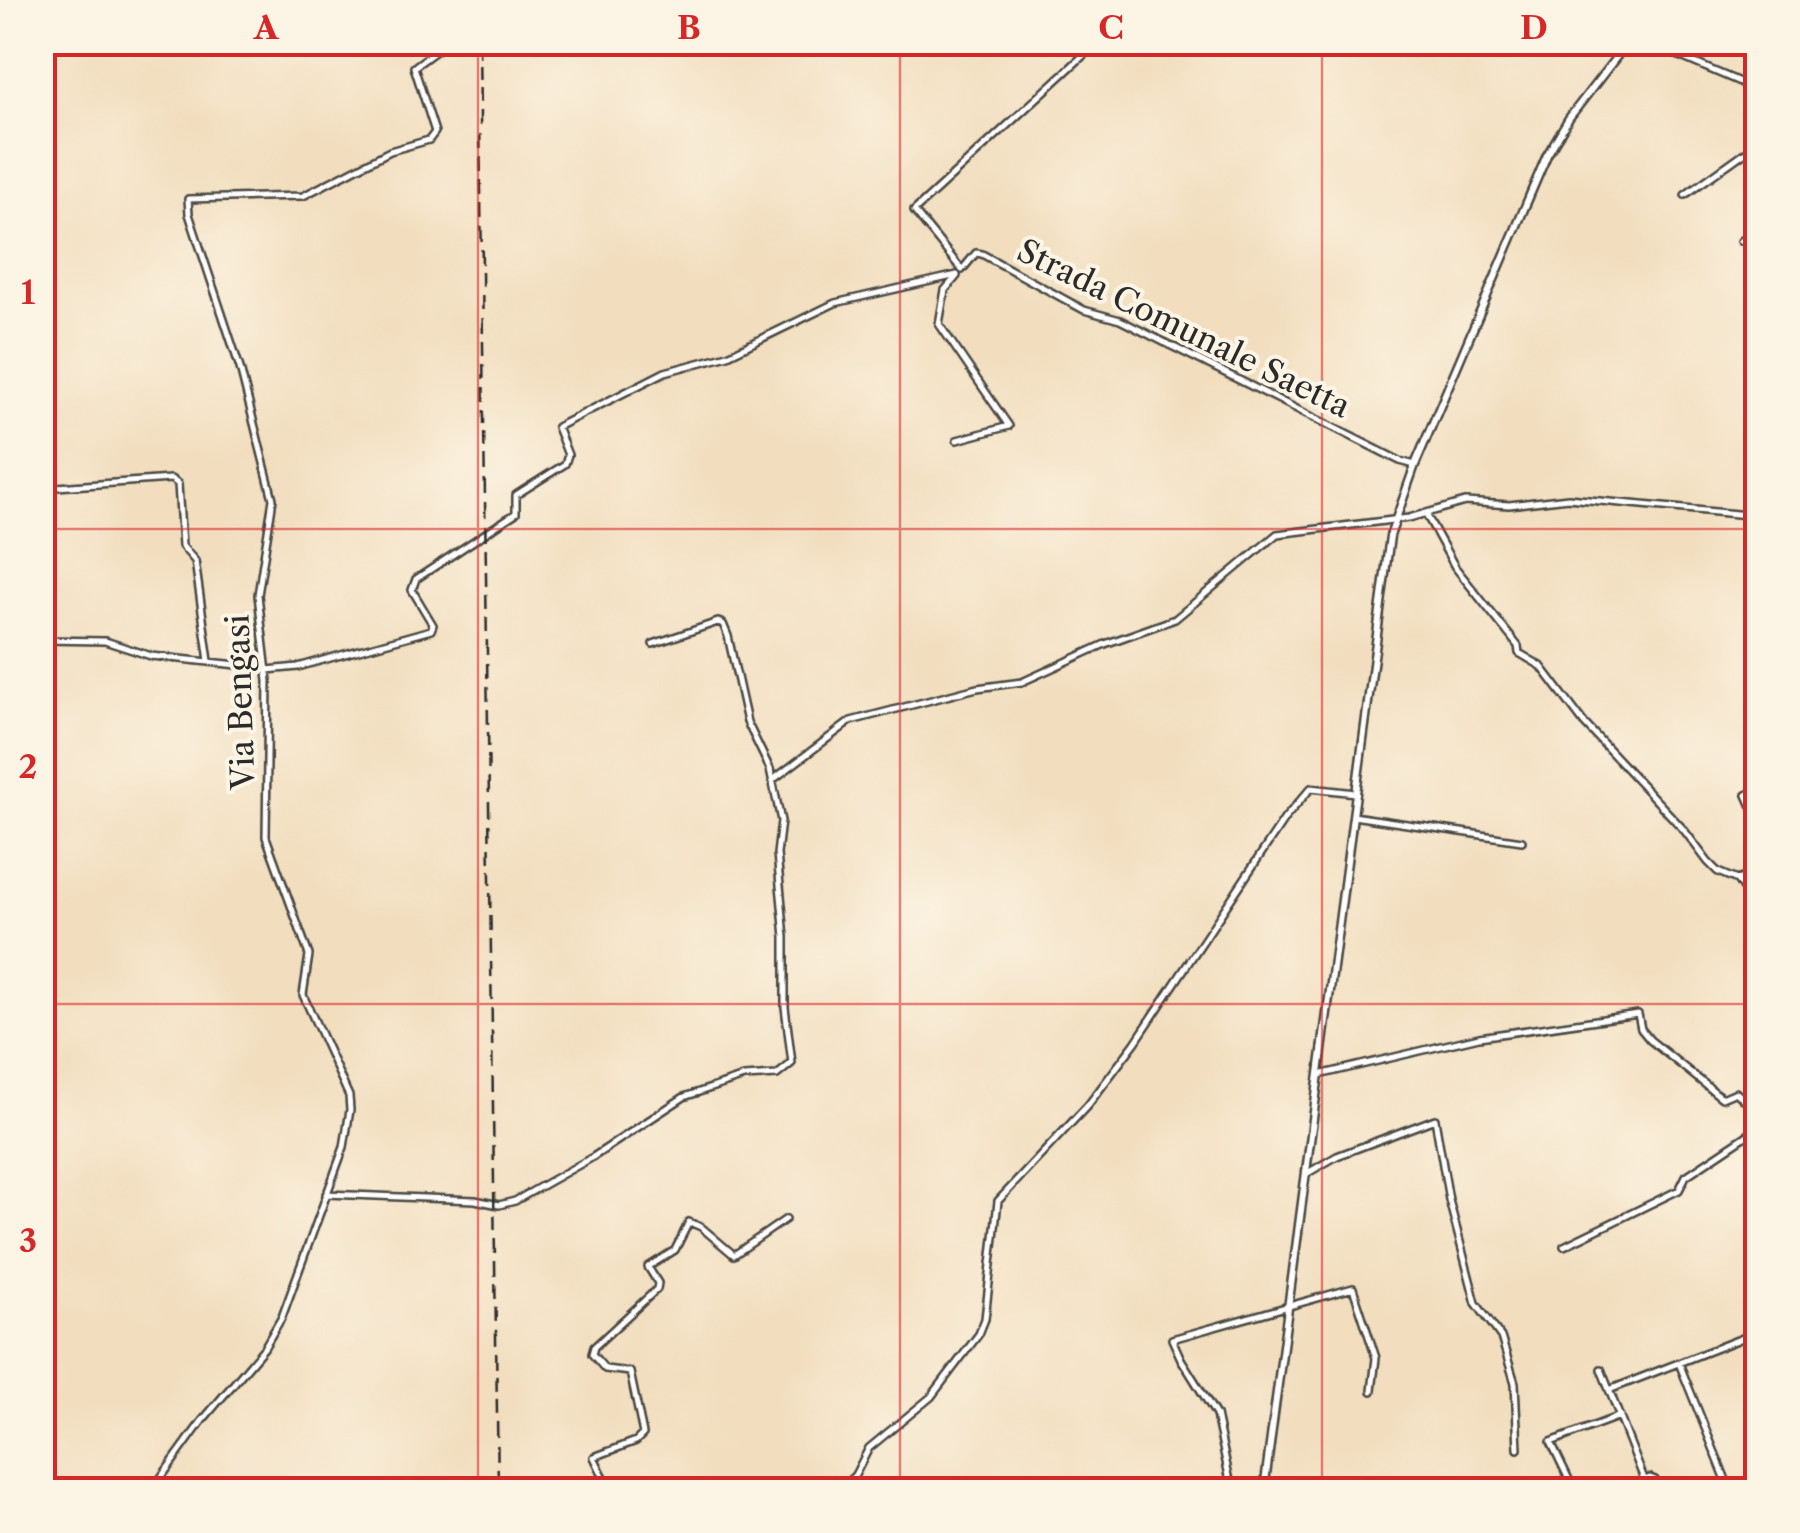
<svg xmlns="http://www.w3.org/2000/svg" width="1800" height="1533" font-family="'Libre Caslon Text',serif">
<style>
.lines{fill:none;stroke-linecap:round;stroke-linejoin:round}
.minor-casing{stroke:#494641;stroke-width:10}
.tertiary-casing{stroke:#494641;stroke-width:11}
.minor{stroke:#fff;stroke-width:5}
.tertiary{stroke:#fff;stroke-width:6}
.rail{stroke:#2b2b2b;stroke-width:2.5;stroke-dasharray:15 8;stroke-linecap:butt}
.grid{fill:none;stroke:#d62828;stroke-width:2.5;stroke-opacity:0.55}
.labels{text-anchor:middle;dominant-baseline:central;stroke-width:8;stroke-linejoin:round;paint-order:stroke}
.street-label{font-size:32px;fill:#2b2b2b;stroke:#fcf5e5}
.neatline{fill:none;stroke:#d62828;stroke-width:4}
.grid-label{font-size:32px;text-anchor:middle;font-weight:bold;fill:#d62828}
</style>
<rect width="100%" height="100%" fill="#fcf5e5"/>
<filter id="ink" filterUnits="userSpaceOnUse"><feTurbulence type="fractalNoise" baseFrequency=".01" numOctaves="2"/><feDisplacementMap in="SourceGraphic" scale="20" xChannelSelector="R" yChannelSelector="G"/><feConvolveMatrix kernelMatrix="1 2 1 2 8 2 1 2 1" color-interpolation-filters="sRGB"/></filter>
<filter id="wash" filterUnits="userSpaceOnUse"><feTurbulence type="fractalNoise" baseFrequency=".0048" numOctaves="4" result="noise"/><feDisplacementMap in="SourceGraphic" scale="40" xChannelSelector="R" yChannelSelector="G"/><feGaussianBlur stdDeviation="2.25" result="paint"/><feColorMatrix in="noise" values="0 0 0 0 0 0 0 0 0 0 0 0 0 0 0 0 0 1.4 0 .05"/><feComposite in="paint" operator="in"/></filter>
<g filter="url(#wash)">
<rect width="100%" height="100%" fill="#f2debf"/>
</g>
<g filter="url(#ink)">
<g class="lines">
<g class="minor-casing">
<path id="minor" d="M 1098,42 L 914,211 L 962,270 L 976,253 L 982,254 L 1084,310 L 1120,320 L 1400,461 L 1415,465
M 1646,42 L 1742,83 L 1758,103
M 1685,195 L 1758,143
M 1741,241 L 1758,229
M 1754,318 L 1758,315
M 957,440 L 1009,426 L 939,324 L 945,290 L 957,276
M 42,488 L 171,479 L 178,484 L 182,546 L 195,561 L 209,661
M 1427,516 L 1455,567 L 1518,646 L 1519,653 L 1541,666 L 1584,723 L 1684,830 L 1708,862 L 1718,872 L 1737,880 L 1749,898
M 42,640 L 105,641 L 151,656 L 267,668
M 267,670 L 298,667 L 431,630 L 433,625 L 412,590 L 416,579 L 516,513 L 516,495 L 565,464 L 568,455 L 557,427 L 665,372 L 728,355 L 835,303 L 957,275
M 774,779 L 851,721 L 977,688 L 1022,682 L 1105,644 L 1175,619 L 1277,534 L 1409,518 L 1465,502 L 1509,505 L 1568,498 L 1758,516
M 1758,788 L 1747,795 L 1758,820
M 1353,816 L 1522,841
M 1737,880 L 1758,872
M 1319,1075 L 1479,1037 L 1638,1014 L 1641,1029 L 1650,1040 L 1722,1098 L 1736,1092 L 1758,1114
M 1306,1174 L 1337,1156 L 1435,1119 L 1449,1200 L 1476,1303 L 1501,1337 L 1515,1383 L 1518,1449
M 326,1194 L 475,1200 L 499,1205 L 515,1201 L 593,1157 L 684,1097 L 744,1077 L 777,1075 L 792,1063 L 785,1007 L 785,937 L 777,854 L 781,821 L 770,769 L 747,722 L 728,636 L 723,624 L 718,622 L 653,644
M 1564,1246 L 1679,1190 L 1686,1176 L 1758,1128
M 1679,1363 L 1730,1490
M 1601,1369 L 1644,1479
M 1609,1390 L 1758,1332
M 152,1490 L 202,1421 L 264,1348 L 282,1317 L 344,1147 L 350,1110 L 349,1096 L 303,995 L 309,955 L 266,837 L 268,681 L 258,595 L 273,499 L 240,368 L 189,214 L 188,199 L 303,196 L 390,151 L 429,140 L 435,132 L 414,67 L 448,42
M 610,1490 L 594,1457 L 636,1441 L 643,1434 L 630,1372 L 605,1369 L 592,1354 L 594,1347 L 657,1289 L 658,1283 L 648,1267 L 675,1250 L 689,1222 L 701,1227 L 734,1255 L 786,1219
M 841,1490 L 855,1475 L 869,1448 L 931,1397 L 979,1334 L 985,1319 L 998,1201 L 1088,1105 L 1135,1043 L 1285,818 L 1311,788 L 1356,793
M 1232,1490 L 1216,1415 L 1181,1359 L 1172,1339 L 1353,1288 L 1376,1358 L 1372,1391
M 1574,1490 L 1551,1442 L 1620,1416
M 1616,1490 L 1650,1478 L 1655,1480 L 1658,1490"/>
</g>
<g class="tertiary-casing">
<path id="tertiary" d="M 1264,1490 L 1390,536 L 1415,465 L 1547,155 L 1569,118 L 1628,42"/>
</g>
<use href="#minor" class="minor"/>
<use href="#tertiary" class="tertiary"/>
<path class="rail" d="M 479,42 L 498,1490"/>
</g>
</g>
<path class="grid" d="M 478,42 L 478,1490M 900,42 L 900,1490M 1322,42 L 1322,1490M 42,529 L 1758,529M 42,1004 L 1758,1004"/>
<g class="labels">
<g class="street-label">
<text transform="translate(1184 328) rotate(26)">Strada Comunale Saetta</text>
<text transform="translate(240 702) rotate(-92)">Via Bengasi</text>
</g>
</g>
<rect width="1800" height="1533" fill="none" stroke="#fcf5e5" stroke-width="110"/>
<rect x="55" y="55" width="1690" height="1423" class="neatline"/>
<g class="grid-label">
<text x="266" y="39">A</text>
<text x="689" y="39">B</text>
<text x="1111" y="39">C</text>
<text x="1534" y="39">D</text>
<text x="28" y="304">1</text>
<text x="28" y="778">2</text>
<text x="28" y="1252">3</text>
</g>
</svg>
